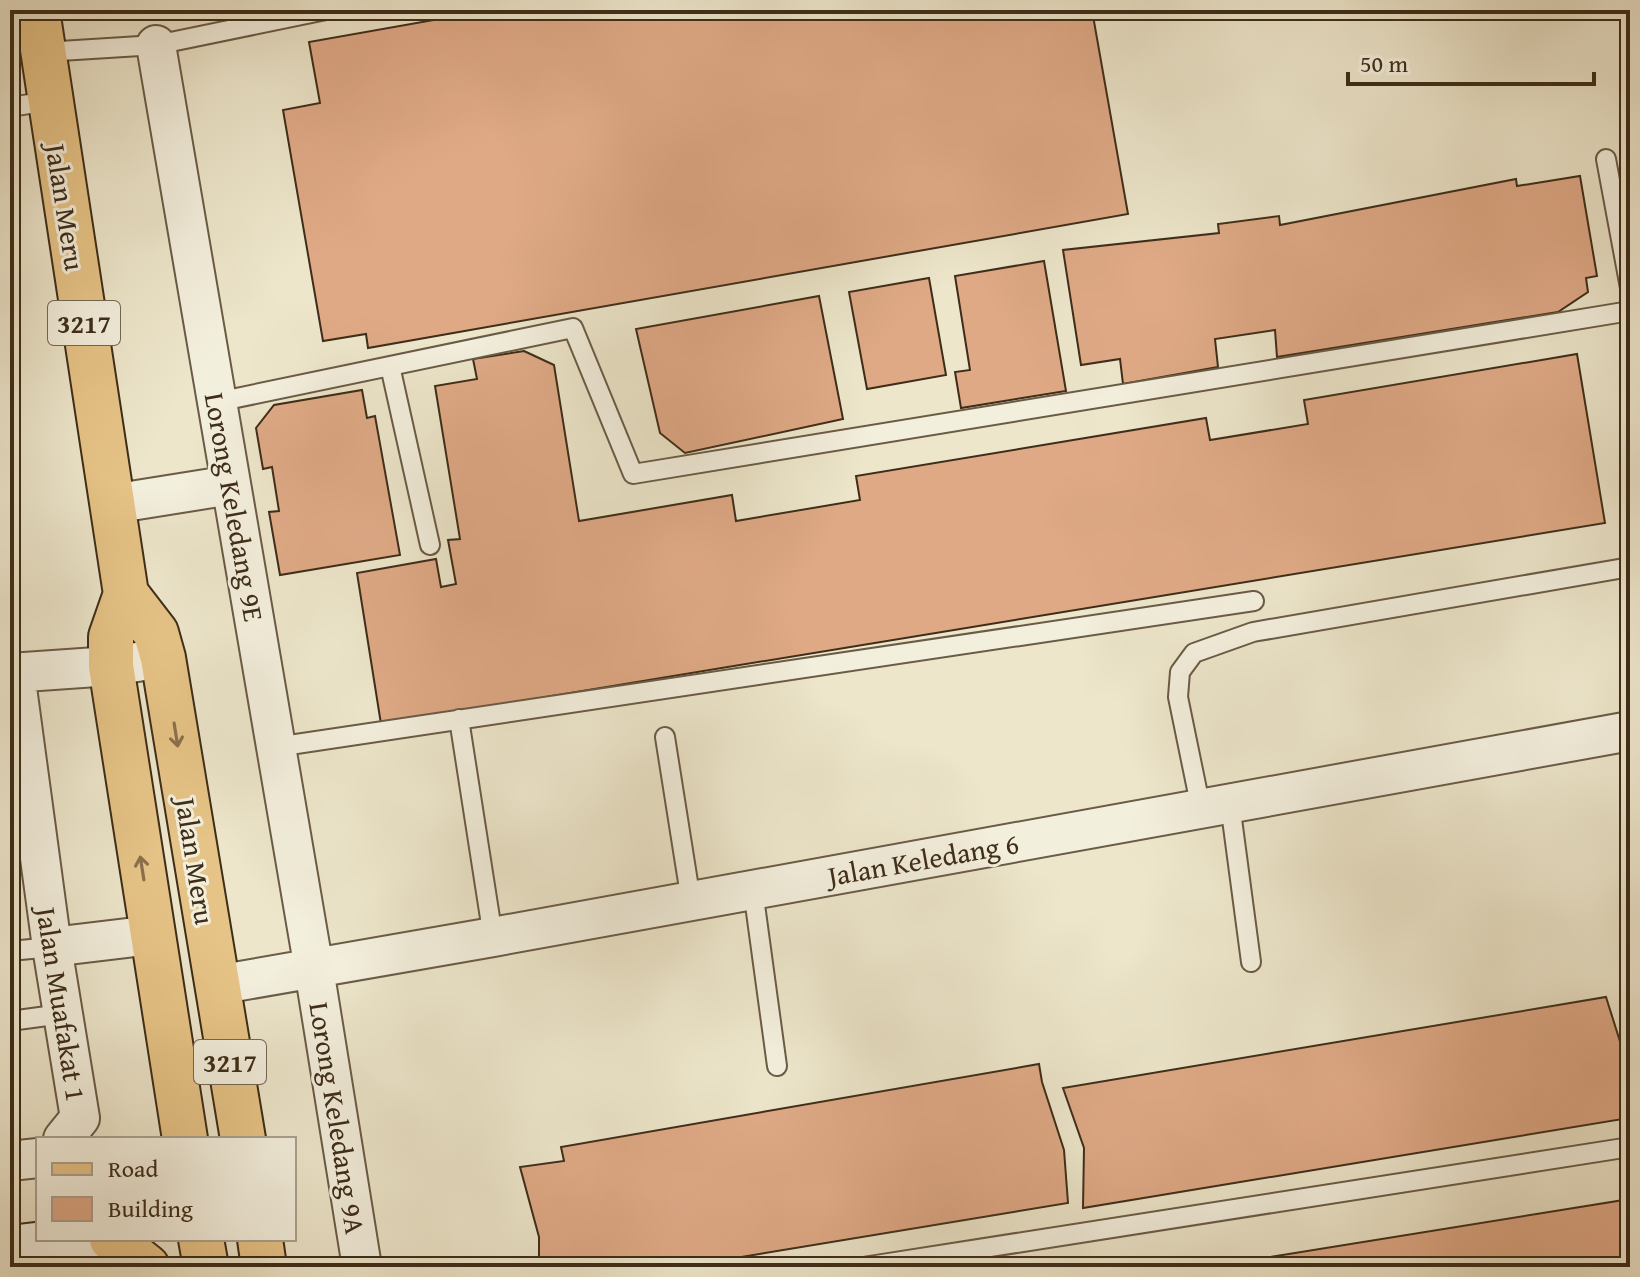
<svg xmlns="http://www.w3.org/2000/svg" width="1640" height="1277" font-family="'Gentium Book Plus',serif">
<style>
.building{fill:#dfa986;stroke:#3e2d19;stroke-width:2}
.lines{fill:none;stroke-linecap:round;stroke-linejoin:round}
.lane-casing{stroke:#6a5b46;stroke-width:22}
.street-casing{stroke:#6a5b46;stroke-width:42}
.secondary-casing{stroke:#3e2d19;stroke-width:48}
.primary-casing{stroke:#3e2d19;stroke-width:48}
.lane{stroke:#f3efdd;stroke-width:18}
.street{stroke:#f3efdd;stroke-width:38}
.secondary{stroke:#f3efdd;stroke-width:44}
.primary{stroke:#e6c386;stroke-width:44}
.oneway{stroke:#8a704a}
.labels{text-anchor:middle;dominant-baseline:central;stroke-width:6;stroke-linejoin:round;paint-order:stroke}
.shield{fill:#f3efdd;stroke:#746754;stroke-width:2}
.shield-label{font-size:26px;font-weight:bold;fill:#3e2d19}
.street-label{font-size:28px;fill:#3e2d19;stroke:#f3efdd}
</style>
<rect width="100%" height="100%" fill="#ede6cb"/>
<filter id="stains"><feTurbulence type="fractalNoise" baseFrequency=".0025" numOctaves="4"/><feColorMatrix values="0 0 0 0 .2 0 0 0 0 .09 0 0 0 0 .02 0 0 0 .5 -.17"/></filter>
<radialGradient id="worn" r=".72"><stop offset=".6" stop-color="#630" stop-opacity="0"/><stop offset="1" stop-color="#630" stop-opacity=".3"/></radialGradient>
<path class="building" d="M 490,10 L 1092,10 L 1128,214 L 368,348 L 366,334 L 323,341 L 283,110 L 320,103 L 309,42 Z
M 1580,176 L 1597,276 L 1586,278 L 1588,292 L 1558,312 L 1277,357 L 1275,330 L 1215,339 L 1218,367 L 1123,384 L 1120,359 L 1081,365 L 1063,250 L 1219,233 L 1218,224 L 1279,216 L 1280,225 L 1516,179 L 1517,186 Z
M 1044,261 L 1066,391 L 961,408 L 955,372 L 970,370 L 955,276 Z
M 929,278 L 946,375 L 867,389 L 849,292 Z
M 819,296 L 843,419 L 685,453 L 660,433 L 636,329 Z
M 524,351 L 554,365 L 579,521 L 732,495 L 736,521 L 860,500 L 856,476 L 1206,418 L 1210,440 L 1308,424 L 1304,400 L 1577,354 L 1605,523 L 381,724 L 357,573 L 436,559 L 441,587 L 456,584 L 448,540 L 460,539 L 435,386 L 477,379 L 473,359 Z
M 362,390 L 367,418 L 375,416 L 400,555 L 280,575 L 269,512 L 279,511 L 272,467 L 263,469 L 256,428 L 274,405 Z
M 1606,997 L 1629,1070 L 1623,1119 L 1083,1208 L 1084,1148 L 1063,1088 Z
M 1039,1064 L 1042,1082 L 1064,1150 L 1068,1203 L 681,1267 L 539,1267 L 539,1237 L 520,1167 L 564,1161 L 561,1147 Z
M 1630,1199 L 1630,1267 L 1208,1267 Z"/>
<g class="lines">
<g class="lane-casing">
<path id="lane" d="M 44,52 L 156,45 L 326,10
M 10,107 L 49,101
M 1606,159 L 1630,288
M 390,366 L 430,545
M 217,402 L 573,328 L 633,474 L 1630,311
M 459,719 L 493,937
M 665,737 L 691,901
M 276,747 L 1254,601
M 1230,804 L 1251,962
M 1201,809 L 1178,697 L 1180,672 L 1194,653 L 1253,632 L 1630,567
M 10,843 L 36,839
M 753,890 L 777,1066
M 10,951 L 52,947
M 10,1021 L 62,1014
M 863,1267 L 1630,1147"/>
</g>
<g class="street-casing">
<path id="street" d="M 156,45 L 314,969 L 362,1267
M 112,504 L 231,485
M 10,673 L 111,666 L 163,658
M 15,673 L 52,947 L 80,1118 L 63,1139
M 52,947 L 152,935
M 217,985 L 493,937 L 1630,731
M 10,1161 L 38,1158"/>
</g>
<g class="secondary-casing">
<path id="secondary" d="M 10,1248 L 86,1239"/>
</g>
<g class="primary-casing">
<path id="primary" d="M 37,10 L 126,594 L 111,637 L 111,666 L 185,1139
M 126,594 L 156,633 L 163,658 L 243,1139
M 112,1239 L 147,1267
M 201,1239 L 206,1267
M 260,1239 L 264,1267"/>
</g>
<use href="#lane" class="lane"/>
<use href="#street" class="street"/>
<use href="#secondary" class="secondary"/>
<use href="#primary" class="primary"/>
</g>
<defs><path id="oneway-shaft" d="M-6 0H5M1.5-3L5.5 0L1.5 3" fill="none" stroke-width="1.6" stroke-linecap="round" stroke-linejoin="round" transform="scale(2)"/></defs>
<g class="oneway">
<use href="#oneway-shaft" transform="translate(176 735) rotate(81)"/>
<use href="#oneway-shaft" transform="translate(142 868) rotate(-99)"/>
</g>
<g class="labels">
<g class="shield">
<rect x="48" y="301" width="72" height="44" rx="6"/>
<rect x="194" y="1040" width="72" height="44" rx="6"/>
</g>
<g class="shield-label">
<text x="84" y="323">3217</text>
<text x="230" y="1062">3217</text>
</g>
<g class="street-label">
<text transform="translate(66 207) rotate(81)">Jalan Meru</text>
<text transform="translate(235 507) rotate(80)">Lorong Keledang 9E</text>
<text transform="translate(923 859) rotate(-10)">Jalan Keledang 6</text>
<text transform="translate(196 861) rotate(81)">Jalan Meru</text>
<text transform="translate(62 1004) rotate(81)">Jalan Muafakat 1</text>
<text transform="translate(338 1118) rotate(81)">Lorong Keledang 9A</text>
</g>
</g>
<rect width="1640" height="1277" fill="none" stroke="#ede6cb" stroke-width="40"/>
<rect x="12" y="12" width="1616" height="1253" fill="none" stroke="#3e2d19" stroke-width="4"/>
<rect x="20" y="20" width="1600" height="1237" fill="none" stroke="#3e2d19" stroke-width="2"/>
<rect x="36" y="1137" width="260" height="104" fill="#f3efdd" stroke="#aba18f" stroke-width="2"/>
<rect x="52" y="1163" width="40" height="12" fill="#e6c386" stroke="#aba18f" stroke-width="2"/>
<text x="108" y="1177" font-size="24" fill="#3e2d19">Road</text>
<rect x="52" y="1197" width="40" height="24" fill="#dfa986" stroke="#aba18f" stroke-width="2"/>
<text x="108" y="1217" font-size="24" fill="#3e2d19">Building</text>
<path d="M1348 72v12h246v-12" fill="none" stroke="#3e2d19" stroke-width="4"/>
<text x="1360" y="72" font-size="24" fill="#3e2d19" stroke="#f3efdd" stroke-width="6" paint-order="stroke">50 m</text>
<rect width="100%" height="100%" filter="url(#stains)"/>
<rect width="100%" height="100%" fill="url(#worn)"/>
</svg>
